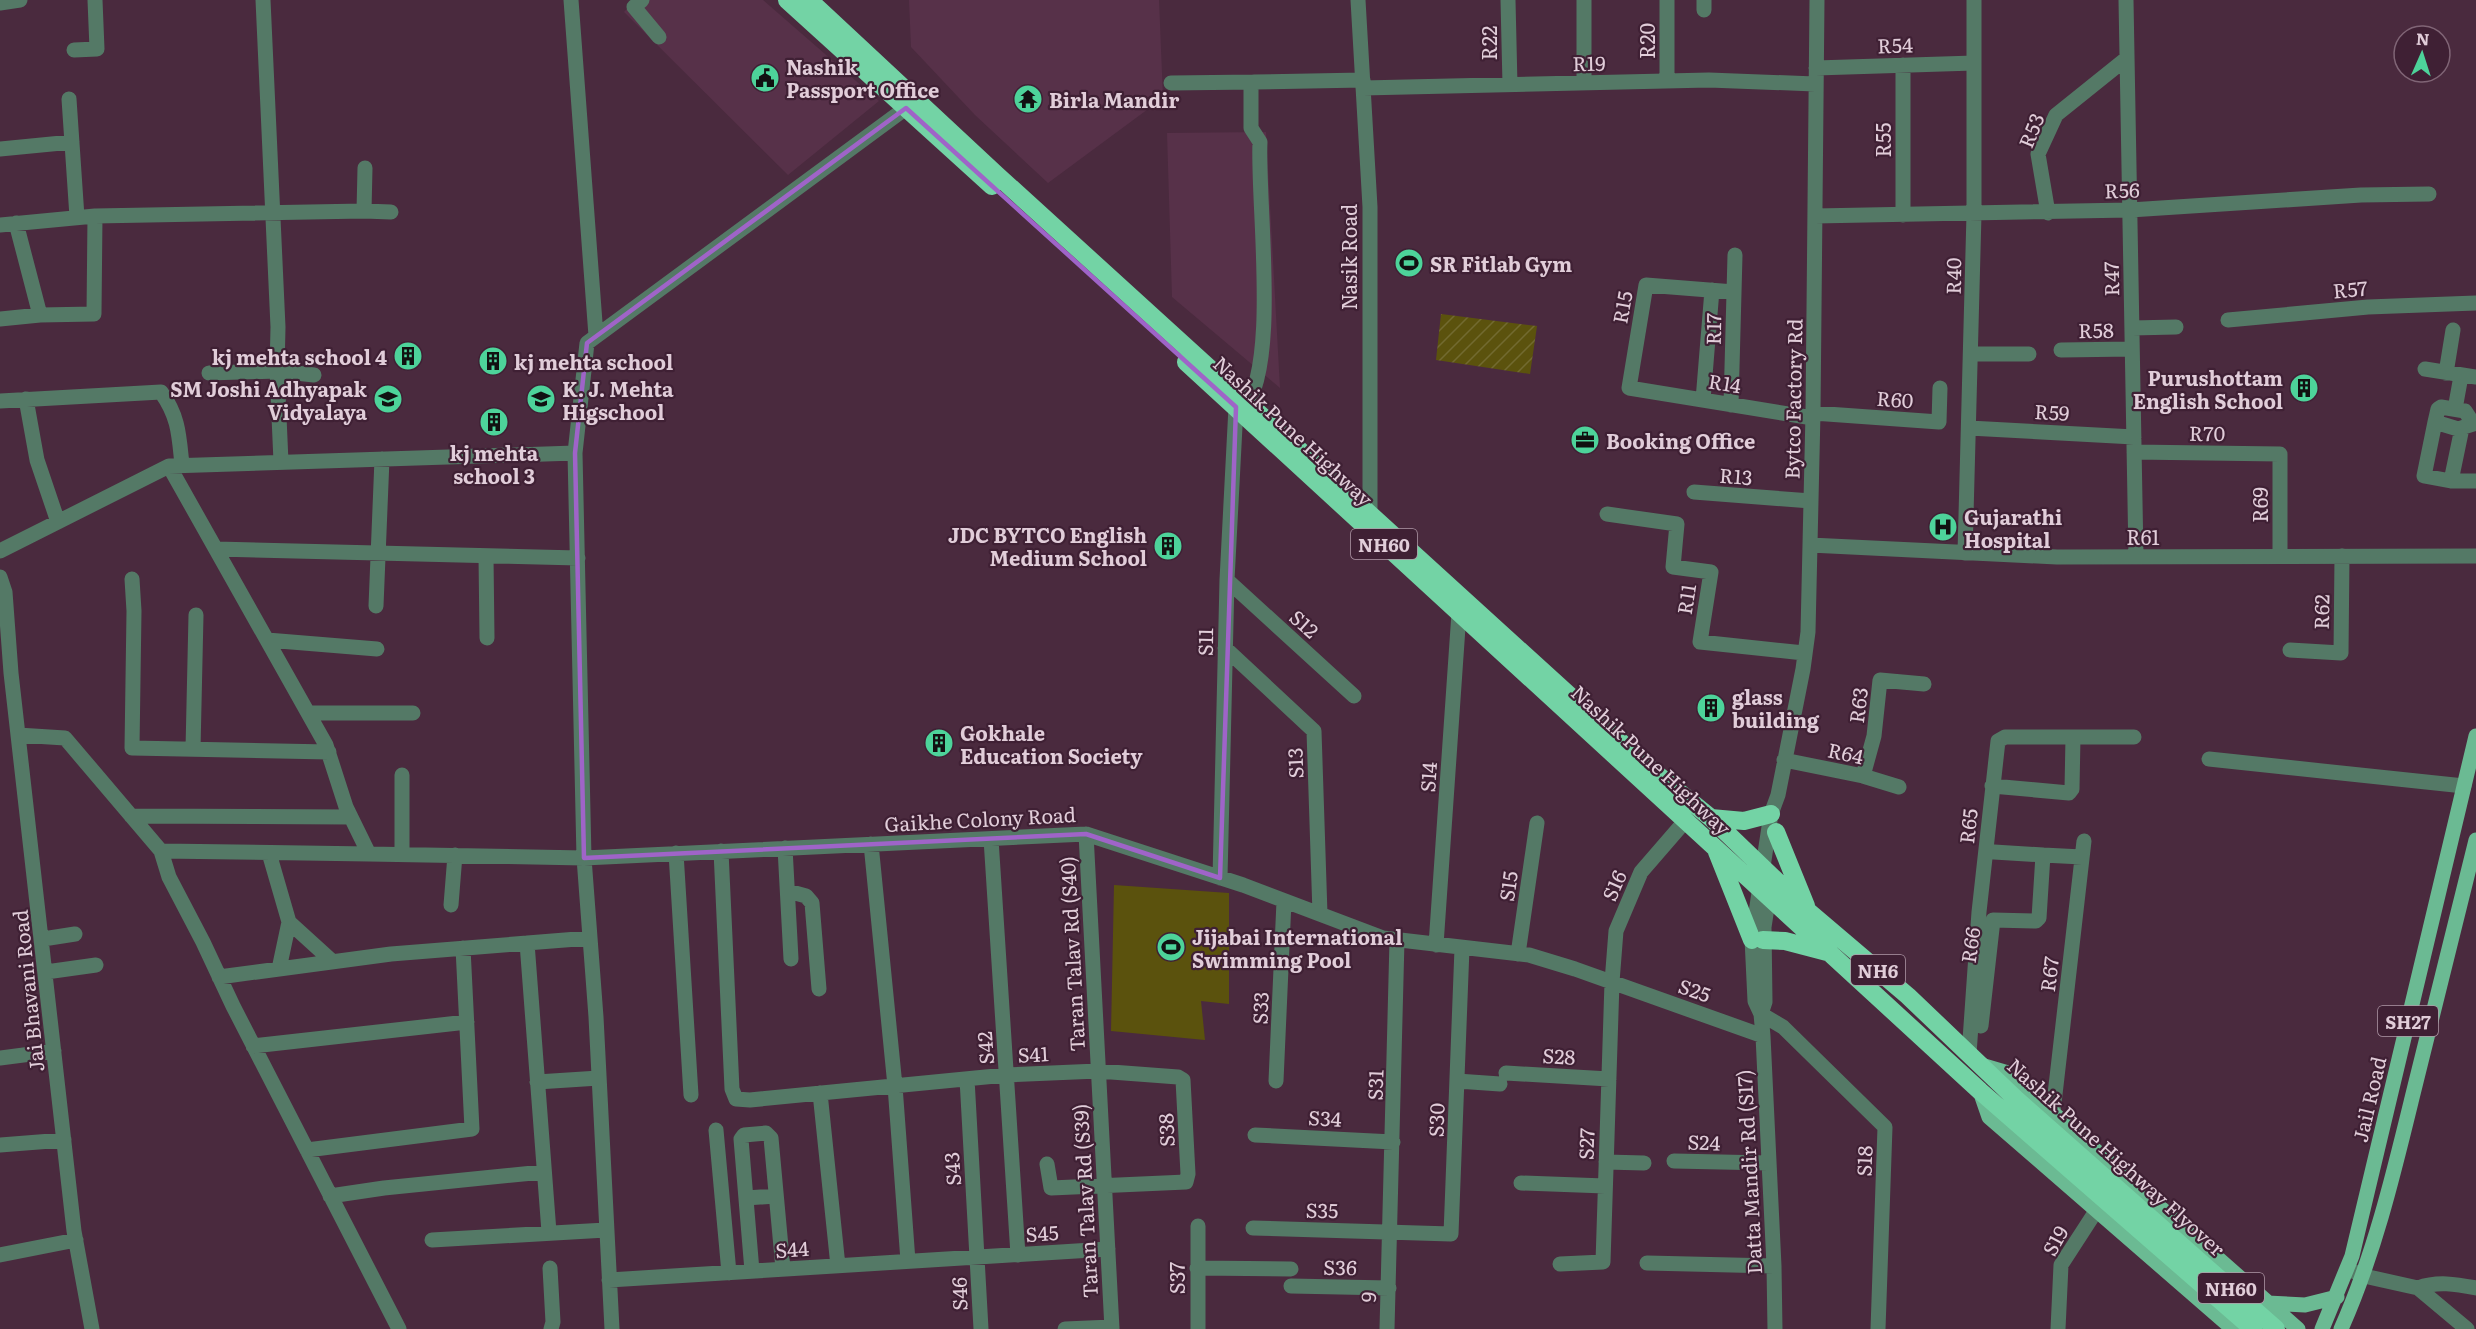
<svg xmlns="http://www.w3.org/2000/svg" width="2476" height="1329" font-family="Literata,serif">
<style>
.built{fill:#573149}
.garden{fill:url(#garden-furrows)}
.pitch{fill:#5b520d}
.lines{fill:none;stroke-linecap:round;stroke-linejoin:round}
.minor{stroke:#547966;stroke-width:15}
.major{stroke:#6bba93;stroke-width:15}
.highway{stroke:#73d3a5;stroke-width:18}
.marked{fill:none;stroke:#9f64c8;stroke-width:4.5;stroke-linejoin:round}
.labels{text-anchor:middle;dominant-baseline:central;stroke-width:4.5;stroke-linejoin:round;paint-order:stroke}
.shield{fill:#3f2034;stroke:#b099a8;stroke-width:1.5}
.shield-label{font-size:18px;font-weight:bold;fill:#e1cdd9}
.street-label{font-size:20px;fill:#e1cdd9;stroke:#3f2034}
.poi-label{font-size:20px;font-weight:bold;fill:#e1cdd9;stroke:#3f2034;text-anchor:start}
</style>
<defs>
<pattern id="garden-furrows" width="10" height="10" patternUnits="userSpaceOnUse" patternTransform="scale(1.5)"><rect width="10" height="10" fill="#5b520d"/><path d="M-1 1l2-2M0 10L10 0M9 11l2-2" fill="none" stroke="#726a30"/></pattern>
</defs>
<rect width="100%" height="100%" fill="#4a2a3e"/>
<path class="built" d="M 635,0 L 763,0 L 879,101 L 788,175 L 624,12 Z
M 909,0 L 1159,0 L 1163,98 L 1048,183 L 975,115 L 911,47 Z
M 1266,132 L 1280,388 L 1172,297 L 1167,133 Z"/>
<path class="garden" d="M 1441,314 L 1537,326 L 1530,374 L 1436,360 Z"/>
<path class="pitch" d="M 1114,885 L 1229,893 L 1229,1004 L 1201,1001 L 1205,1040 L 1111,1031 Z"/>
<g class="lines">
<path class="minor" d="M 263,0 L 278,327 L 277,371 L 281,462
M 571,0 L 596,336
M 642,0 L 634,7 L 659,37
M 1358,0 L 1370,207 L 1370,515
M 1508,0 L 1510,85
M 1584,0 L 1584,83
M 1667,0 L 1667,81
M 2126,0 L 2136,557
M 0,3 L 20,0
M 1704,10 L 1704,0
M 74,50 L 97,49 L 95,0
M 1816,68 L 1974,63
M 1171,83 L 1254,82
M 1363,88 L 1709,80 L 1815,84
M 69,99 L 77,217
M 0,149 L 72,142
M 364,211 L 391,212
M 2048,213 L 2038,154 L 2056,115 L 2127,58
M 1903,215 L 1903,65
M 1815,216 L 2130,210 L 2361,195 L 2429,194
M 16,223 L 40,315 L 94,314 L 95,216
M 0,225 L 95,216 L 364,211 L 365,168
M 1734,292 L 1646,285 L 1629,388 L 1813,418
M 0,319 L 40,315
M 2228,320 L 2368,307 L 2476,303
M 2132,328 L 2176,327
M 2061,350 L 2132,349
M 1971,354 L 2029,354
M 2425,369 L 2476,377
M 209,373 L 277,371 L 314,375
M 2446,373 L 2453,330
M 26,399 L 37,460 L 58,522
M 1703,400 L 1712,290
M 0,401 L 161,392 C 179,417 179,436 182,465
M 1731,405 L 1735,255
M 2455,409 L 2461,376
M 1243,410 C 1280,366 1257,203 1260,142 L 1251,128 L 1251,84 L 1254,82 L 1363,80
M 1813,413 L 1939,422 L 1940,388
M 2435,422 L 2424,476 L 2451,481 L 2476,481
M 2473,423 L 2465,411 L 2441,407 L 2438,409 L 2435,422 L 2458,429 L 2476,423
M 1969,428 L 2134,437
M 2134,452 L 2280,454 L 2280,556
M 169,466 L 326,745 L 346,807 L 369,854 L 584,858 L 575,453
M 2451,481 L 2462,428
M 1694,492 L 1811,501
M 1607,514 L 1677,524 L 1673,567 L 1711,572 L 1700,642 L 1804,653
M 1810,545 L 2057,557 L 2476,556
M 216,549 L 578,558
M 0,551 L 169,466 L 575,453 L 587,343 L 906,108
M 1965,553 L 1974,214 L 1974,0
M 486,556 L 487,638
M 0,577 L 5,592 L 11,673 L 74,1231 L 92,1329
M 132,579 L 134,611 L 132,748 L 329,752
M 1227,580 L 1354,696
M 376,606 L 382,459
M 267,640 L 377,649
M 1225,648 L 1314,731 L 1320,914
M 2290,650 L 2341,653 L 2342,556
M 308,713 L 413,713
M 18,735 L 65,738 L 161,851 L 169,877 L 203,942 L 233,1006 L 399,1329
M 193,749 L 196,615
M 2209,759 L 2464,786
M 1784,760 L 1863,776 L 1899,787
M 1863,776 L 1874,736 L 1880,680 L 1924,684
M 1992,786 L 2069,793 L 2072,789 L 2073,737
M 131,816 L 351,817
M 1086,834 L 1112,1329
M 991,839 L 1018,1255
M 871,844 L 895,1086 L 908,1261
M 785,848 L 791,959
M 161,851 L 369,854
M 721,851 L 732,1089 L 736,1099 L 750,1100 L 1006,1075 L 1098,1071 L 1178,1077 L 1183,1080 L 1188,1174 L 1186,1182 L 1051,1188 L 1047,1164
M 269,853 L 289,922 L 333,962
M 676,853 L 691,1095
M 402,854 L 402,775
M 2043,855 L 2082,857
M 1220,878 L 1227,580 L 1236,407
M 788,891 L 806,896 L 812,903 L 819,989
M 451,905 L 455,855
M 43,939 L 75,934
M 527,943 L 549,1232
M 1436,945 L 1459,613
M 1518,954 L 1537,823
M 279,969 L 289,922
M 46,972 L 96,965
M 219,977 L 391,954 L 590,938
M 1761,1014 L 1783,1027 L 1885,1127 L 1878,1329
M 1761,1014 L 1765,1002 L 1764,927 L 1770,888
M 1981,1026 L 1993,920 L 2036,921 L 2039,918 L 2043,855 L 1994,852
M 253,1046 L 467,1022
M 1969,1054 L 1979,912 L 1998,741 L 2005,737 L 2134,737
M 0,1058 L 54,1051
M 1506,1073 L 1609,1079
M 967,1079 L 981,1329
M 1276,1081 L 1284,901
M 1457,1081 L 1500,1084
M 537,1082 L 599,1078
M 820,1093 L 838,1266
M 2053,1112 L 2084,841
M 716,1130 L 729,1273
M 1255,1135 L 1393,1142
M 0,1145 L 64,1140
M 307,1150 L 472,1129 L 463,948
M 1674,1161 L 1768,1163
M 1606,1162 L 1644,1163
M 1521,1183 L 1605,1186
M 330,1196 L 384,1188 L 543,1172
M 746,1198 L 776,1196
M 1253,1228 L 1451,1234 L 1462,948
M 432,1240 L 606,1230
M 0,1255 L 76,1240
M 1647,1263 L 1774,1266
M 1560,1264 L 1603,1262 L 1612,982 L 1616,931 L 1641,872 L 1686,820
M 550,1268 L 553,1322 L 551,1329
M 1197,1268 L 1291,1269
M 2348,1269 L 2364,1276 L 2418,1288 L 2467,1329
M 752,1271 L 741,1139 L 744,1135 L 766,1133 L 771,1138 L 783,1269
M 609,1280 L 1108,1249
M 1291,1286 L 1389,1288
M 2418,1288 C 2437,1281 2456,1284 2476,1288
M 612,1329 L 596,1017 L 584,858 L 1086,834 L 1243,885 L 1383,938 L 1529,955 L 1575,969 L 1763,1036
M 1065,1329 L 1112,1327
M 1198,1329 L 1198,1226
M 1387,1329 L 1397,940
M 1775,1329 L 1774,1266 L 1763,1036 L 1761,1014 L 1755,1001 L 1752,939 L 1771,814 L 1778,795 L 1803,669 L 1808,632 L 1813,413 L 1817,0
M 2058,1329 L 2061,1265 L 2096,1211"/>
<path class="major" d="M 1981,1065 L 2008,1073 L 2298,1329
M 1980,1091 L 1989,1117 L 2233,1329
M 2267,1303 L 2305,1305 L 2337,1297
M 2322,1329 L 2352,1256 L 2476,736
M 2341,1329 C 2374,1255 2393,1176 2412,1098 C 2434,1012 2455,926 2476,840"/>
<path class="highway" d="M 787,0 L 992,186
M 809,0 L 997,175 L 1648,767 L 1711,818 L 1808,911 L 1908,996 L 2017,1100 L 2276,1329
M 1186,362 L 1980,1091 L 2253,1329
M 1711,818 L 1744,821 L 1771,814
M 1776,832 L 1806,906
M 1717,852 L 1752,940
M 1763,940 L 1785,941 L 1827,952"/>
</g>
<path class="marked" d="M 906,108 L 1236,407 L 1220,878 L 1086,834 L 584,858 L 575,453 L 587,343 Z"/>
<defs>
<g id="civic-disc" transform="scale(1.5)"><circle r="9.5" fill="#4dd39a" stroke="#3f2034"/><path d="M-.6-6.5H3V-4.5H.6V-3L4-1V1h2V6H-6V1h2V-1L-.6-3ZM-1.2 2.5V6h2.4V2.5Z" fill="#111"/></g>
<g id="temple-disc" transform="scale(1.5)"><circle r="9.5" fill="#4dd39a" stroke="#3f2034"/><path d="M0-6L5-2H3V0L6.5 2.5H4V6H1.5V3h-3V6H-4V2.5H-6.5L-3 0V-2H-5Z" fill="#111"/></g>
<g id="stadium-disc" transform="scale(1.5)"><circle r="9.5" fill="#4dd39a" stroke="#3f2034"/><path d="M0-5a6.5 5 0 1 0 0 10a6.5 5 0 1 0 0-10ZM-3.5-1.8h7v3.6h-7Z" fill="#111"/></g>
<g id="building-disc" transform="scale(1.5)"><circle r="9.5" fill="#4dd39a" stroke="#3f2034"/><path d="M-4-6H4V6H1V3H-1V6H-4ZM-2.5-4.3h1.7v1.8h-1.7ZM.8-4.3h1.7v1.8H.8ZM-2.5-1h1.7V.8h-1.7ZM.8-1h1.7V.8H.8Z" fill="#111"/></g>
<g id="school-disc" transform="scale(1.5)"><circle r="9.5" fill="#4dd39a" stroke="#3f2034"/><path d="M0-5L7-2L0 1L-7-2ZM-4 1L0 2.5L4 1V4Q0 6-4 4Z" fill="#111"/></g>
<g id="office-disc" transform="scale(1.5)"><circle r="9.5" fill="#4dd39a" stroke="#3f2034"/><path d="M-6-3h4V-5.5h4V-3h4V5H-6ZM-1-4.5V-3h2v-1.5ZM-6 0V1H6V0Z" fill="#111"/></g>
<g id="hospital-disc" transform="scale(1.5)"><circle r="9.5" fill="#4dd39a" stroke="#3f2034"/><path d="M-5-5h3v3.5h4V-5h3V5h-3V1.5h-4V5h-3Z" fill="#111"/></g>
</defs>
<g fill-rule="evenodd">
<use href="#civic-disc" x="765" y="78"/>
<use href="#temple-disc" x="1028" y="99"/>
<use href="#stadium-disc" x="1409" y="263"/>
<use href="#building-disc" x="408" y="356"/>
<use href="#building-disc" x="493" y="361"/>
<use href="#building-disc" x="2304" y="388"/>
<use href="#school-disc" x="388" y="399"/>
<use href="#school-disc" x="541" y="399"/>
<use href="#building-disc" x="494" y="422"/>
<use href="#office-disc" x="1585" y="440"/>
<use href="#hospital-disc" x="1943" y="527"/>
<use href="#building-disc" x="1168" y="546"/>
<use href="#building-disc" x="1711" y="708"/>
<use href="#building-disc" x="939" y="743"/>
<use href="#stadium-disc" x="1171" y="947"/>
</g>
<g class="labels">
<g class="shield">
<rect x="1351" y="529" width="66" height="30" rx="4.5"/>
<rect x="1851" y="955" width="54" height="30" rx="4.5"/>
<rect x="2378" y="1006" width="60" height="30" rx="4.5"/>
<rect x="2198" y="1273" width="66" height="30" rx="4.5"/>
</g>
<g class="shield-label">
<text x="1384" y="544">NH60</text>
<text x="1878" y="970">NH6</text>
<text x="2408" y="1021">SH27</text>
<text x="2231" y="1288">NH60</text>
</g>
<g class="street-label">
<text transform="translate(1646 41) rotate(-90)">R20</text>
<text transform="translate(1488 43) rotate(-90)">R22</text>
<text transform="translate(1895 44) rotate(-2)">R54</text>
<text transform="translate(1589 62) rotate(-1)">R19</text>
<text transform="translate(2030 130) rotate(-68)">R53</text>
<text transform="translate(1882 140) rotate(-90)">R55</text>
<text transform="translate(2122 189) rotate(-2)">R56</text>
<text transform="translate(1348 257) rotate(-90)">Nasik Road</text>
<text transform="translate(1952 276) rotate(-89)">R40</text>
<text transform="translate(2110 279) rotate(-91)">R47</text>
<text transform="translate(2350 288) rotate(-5)">R57</text>
<text transform="translate(1621 307) rotate(-80)">R15</text>
<text transform="translate(1712 329) rotate(-89)">R17</text>
<text transform="translate(2096 329) rotate(-1)">R58</text>
<text transform="translate(1725 382) rotate(9)">R14</text>
<text transform="translate(1895 398) rotate(4)">R60</text>
<text transform="translate(1792 399) rotate(-89)">Bytco Factory Rd</text>
<text transform="translate(2052 411) rotate(3)">R59</text>
<text transform="translate(1294 430) rotate(43)">Nashik Pune Highway</text>
<text transform="translate(2207 432) rotate(1)">R70</text>
<text transform="translate(1736 475) rotate(4)">R13</text>
<text transform="translate(2259 505) rotate(-90)">R69</text>
<text x="2143" y="536">R61</text>
<text transform="translate(1685 599) rotate(-81)">R11</text>
<text transform="translate(2320 612) rotate(-89)">R62</text>
<text transform="translate(1305 623) rotate(42)">S12</text>
<text transform="translate(1204 642) rotate(-89)">S11</text>
<text transform="translate(1857 705) rotate(-83)">R63</text>
<text transform="translate(1846 752) rotate(12)">R64</text>
<text transform="translate(1652 759) rotate(43)">Nashik Pune Highway</text>
<text transform="translate(1294 763) rotate(-92)">S13</text>
<text transform="translate(1427 777) rotate(-86)">S14</text>
<text transform="translate(980 818) rotate(-3)">Gaikhe Colony Road</text>
<text transform="translate(1967 826) rotate(-84)">R65</text>
<text transform="translate(1613 885) rotate(-66)">S16</text>
<text transform="translate(1507 886) rotate(-82)">S15</text>
<text transform="translate(1969 945) rotate(-82)">R66</text>
<text transform="translate(1071 954) rotate(-93)">Taran Talav Rd (S40)</text>
<text transform="translate(2048 974) rotate(-83)">R67</text>
<text transform="translate(1695 989) rotate(19)">S25</text>
<text transform="translate(27 991) rotate(-96)">Jai Bhavani Road</text>
<text transform="translate(1259 1008) rotate(-88)">S33</text>
<text transform="translate(984 1048) rotate(-94)">S42</text>
<text transform="translate(1033 1053) rotate(-3)">S41</text>
<text transform="translate(1559 1055) rotate(3)">S28</text>
<text transform="translate(1374 1085) rotate(-88)">S31</text>
<text transform="translate(2368 1099) rotate(-77)">Jail Road</text>
<text transform="translate(1325 1117) rotate(3)">S34</text>
<text transform="translate(1435 1120) rotate(-88)">S30</text>
<text transform="translate(1165 1130) rotate(-93)">S38</text>
<text transform="translate(1704 1141) rotate(2)">S24</text>
<text transform="translate(1585 1144) rotate(-88)">S27</text>
<text transform="translate(2117 1156) rotate(42)">Nashik Pune Highway Flyover</text>
<text transform="translate(1863 1161) rotate(-88)">S18</text>
<text transform="translate(951 1169) rotate(-94)">S43</text>
<text transform="translate(1748 1172) rotate(-93)">Datta Mandir Rd (S17)</text>
<text transform="translate(1084 1201) rotate(-93)">Taran Talav Rd (S39)</text>
<text transform="translate(1322 1209) rotate(1)">S35</text>
<text transform="translate(1042 1232) rotate(-4)">S45</text>
<text transform="translate(2054 1240) rotate(-61)">S19</text>
<text transform="translate(792 1248) rotate(-4)">S44</text>
<text transform="translate(1340 1266) rotate(1)">S36</text>
<text transform="translate(1176 1278) rotate(-90)">S37</text>
<text transform="translate(958 1294) rotate(-92)">S46</text>
<text transform="translate(1367 1297) rotate(-88)">9</text>
</g>
<g class="poi-label">
<text x="786" y="66">Nashik<tspan x="786" dy="23">Passport Office</tspan></text>
<text x="1049" y="99">Birla Mandir</text>
<text x="1430" y="263">SR Fitlab Gym</text>
<text x="387" y="356" text-anchor="end">kj mehta school 4</text>
<text x="514" y="361">kj mehta school</text>
<text x="2283" y="377" text-anchor="end">Purushottam<tspan x="2283" dy="23">English School</tspan></text>
<text x="367" y="388" text-anchor="end">SM Joshi Adhyapak<tspan x="367" dy="23">Vidyalaya</tspan></text>
<text x="562" y="388">K. J. Mehta<tspan x="562" dy="23">Higschool</tspan></text>
<text x="1606" y="440">Booking Office</text>
<text x="494" y="452" text-anchor="middle">kj mehta<tspan x="494" dy="23">school 3</tspan></text>
<text x="1964" y="516">Gujarathi<tspan x="1964" dy="23">Hospital</tspan></text>
<text x="1147" y="534" text-anchor="end">JDC BYTCO English<tspan x="1147" dy="23">Medium School</tspan></text>
<text x="1732" y="696">glass<tspan x="1732" dy="23">building</tspan></text>
<text x="960" y="732">Gokhale<tspan x="960" dy="23">Education Society</tspan></text>
<text x="1192" y="936">Jijabai International<tspan x="1192" dy="23">Swimming Pool</tspan></text>
</g>
</g>
<g transform="translate(2422 54) rotate(3)"><circle r="28" fill="#3f2034" stroke="#806576" stroke-width="1.5"/>
<path d="M0-4.5L10 22L0 15L-10 22Z" fill="#4dd39a"/>
<text y="-9" font-size="16" font-weight="bold" text-anchor="middle" fill="#e1cdd9">N</text>
</g>
</svg>
